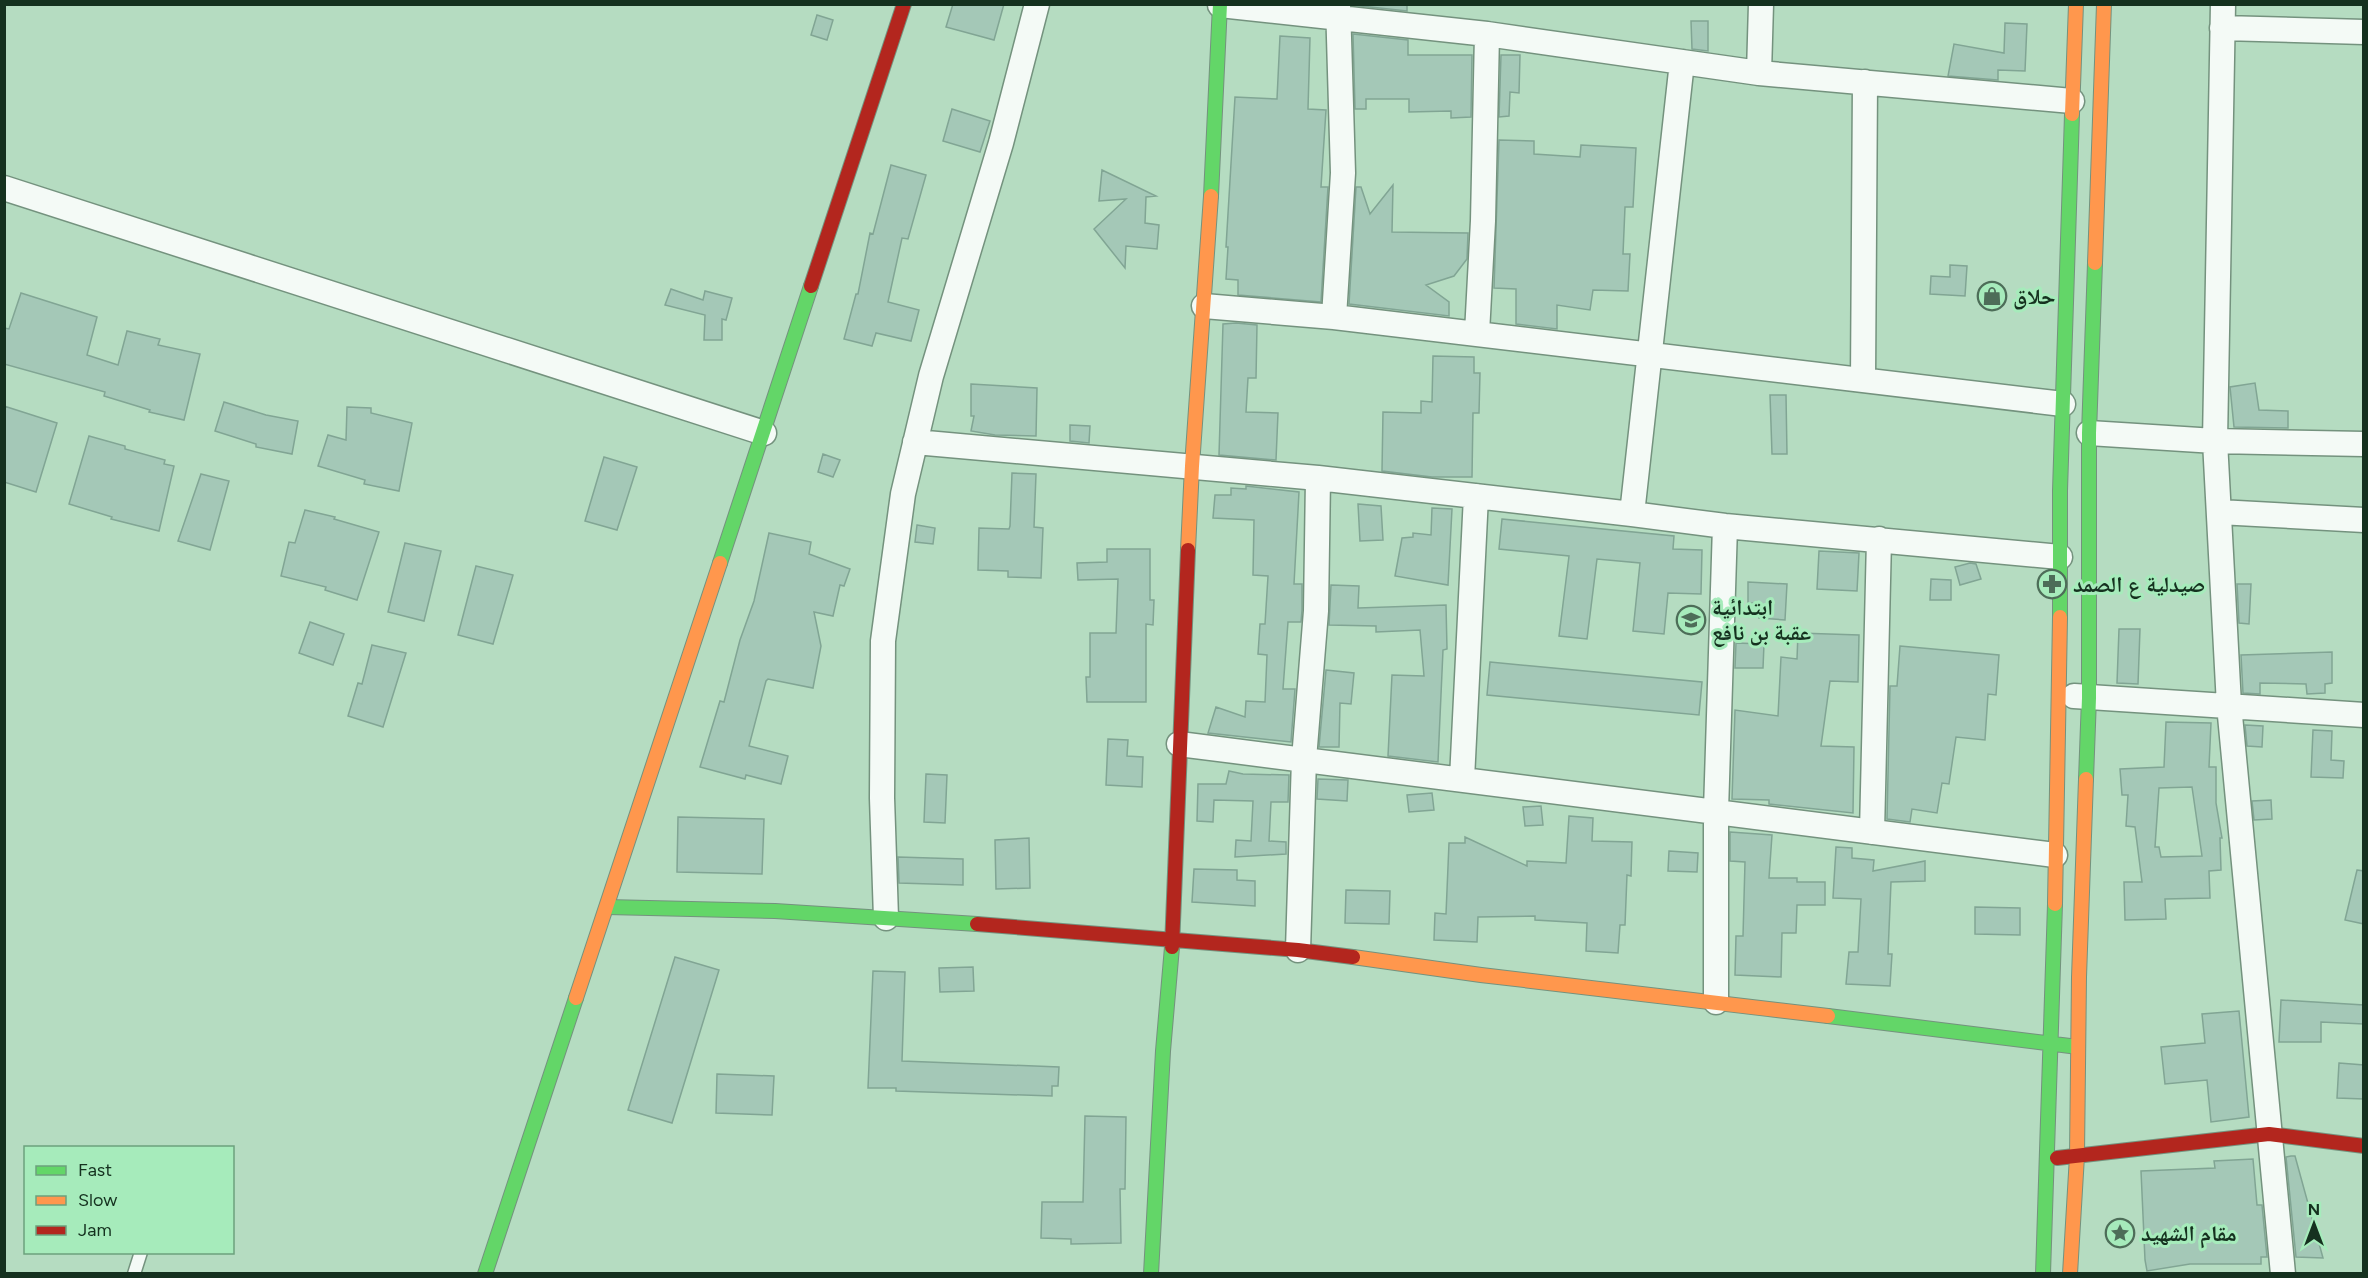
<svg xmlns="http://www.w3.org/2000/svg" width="2368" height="1278" font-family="Figtree,'Noto Naskh Arabic',sans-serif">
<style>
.building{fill:#a4c8b7;stroke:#81a594;stroke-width:1.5;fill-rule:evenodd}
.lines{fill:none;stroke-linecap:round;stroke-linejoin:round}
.lane-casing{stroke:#74927e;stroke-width:15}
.street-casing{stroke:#74927e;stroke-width:27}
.fast-casing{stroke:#74927e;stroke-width:16}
.slow-casing{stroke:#74927e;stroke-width:16}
.jam-casing{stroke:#74927e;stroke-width:16}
.lane{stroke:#f4faf6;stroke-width:12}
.street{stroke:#f4faf6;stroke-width:24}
.fast{stroke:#63d668;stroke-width:14}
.slow{stroke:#ff974d;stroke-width:14}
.jam{stroke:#b3261e;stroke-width:14}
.labels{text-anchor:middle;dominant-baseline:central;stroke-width:6;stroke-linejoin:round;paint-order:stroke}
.poi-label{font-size:22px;font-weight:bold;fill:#15311f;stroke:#a6ebbb;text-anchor:start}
</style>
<rect width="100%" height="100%" fill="#b5dcc1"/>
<path class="building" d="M 953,4 L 1004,4 L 994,40 L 946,27 Z
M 1352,4 L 1407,4 L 1407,11 L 1352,5 Z
M 817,15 L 833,20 L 827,40 L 811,35 Z
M 1691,21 L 1708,21 L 1708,51 L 1692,49 Z
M 2005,23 L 2027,24 L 2025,71 L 1998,70 L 1998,80 L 1948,76 L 1954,44 L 2004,53 Z
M 1353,34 L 1408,40 L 1408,55 L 1472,55 L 1471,117 L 1451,118 L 1451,111 L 1409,112 L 1409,99 L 1366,99 L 1366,109 L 1355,109 Z
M 1280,36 L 1310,38 L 1308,109 L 1326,110 L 1321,187 L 1328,187 L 1321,302 L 1238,295 L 1238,280 L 1226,279 L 1228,247 L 1226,247 L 1235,97 L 1277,99 Z
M 1501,55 L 1520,55 L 1519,93 L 1510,92 L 1509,116 L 1499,117 Z
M 952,109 L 990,121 L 980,152 L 943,141 Z
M 1499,140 L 1534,141 L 1534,154 L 1580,157 L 1581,145 L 1636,148 L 1633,207 L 1625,207 L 1623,254 L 1630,254 L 1628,291 L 1593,290 L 1590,310 L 1557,305 L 1557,329 L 1516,324 L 1516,289 L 1494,288 Z
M 891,165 L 926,175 L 908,239 L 902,238 L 888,302 L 919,310 L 911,341 L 876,333 L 872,346 L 844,339 L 856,294 L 858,294 L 870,233 L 873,234 Z
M 1102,170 L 1156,196 L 1146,197 L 1145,223 L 1159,225 L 1157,249 L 1126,246 L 1125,268 L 1094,229 L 1126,199 L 1099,201 Z
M 1393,185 L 1392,232 L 1468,233 L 1467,259 L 1454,276 L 1426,285 L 1449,302 L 1449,316 L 1349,304 L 1356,187 L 1361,187 L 1370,214 Z
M 1950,265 L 1967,266 L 1965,296 L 1930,294 L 1931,276 L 1950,277 Z
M 671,289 L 703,300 L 705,291 L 732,298 L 726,320 L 722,319 L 722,340 L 704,340 L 705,315 L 665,305 Z
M 21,293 L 97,317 L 87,355 L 118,365 L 127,331 L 160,339 L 158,345 L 200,354 L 184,420 L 149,412 L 150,410 L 104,396 L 105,392 L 4,364 L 4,328 L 9,329 Z
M 1236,323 L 1257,325 L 1256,378 L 1248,378 L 1246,412 L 1278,413 L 1276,460 L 1219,455 L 1223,324 Z
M 1433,356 L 1474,357 L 1474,373 L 1480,373 L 1479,413 L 1473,413 L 1472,477 L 1432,477 L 1382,471 L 1383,412 L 1421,413 L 1421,401 L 1432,402 Z
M 2255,383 L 2259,410 L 2288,411 L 2288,428 L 2234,427 L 2230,387 Z
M 971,384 L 1037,388 L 1036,436 L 995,435 L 971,431 L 974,416 L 971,416 Z
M 1770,395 L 1786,395 L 1787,454 L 1772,454 Z
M 224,402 L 266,415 L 298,421 L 292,454 L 256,447 L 256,444 L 215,431 Z
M 4,406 L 57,423 L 36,492 L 4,482 Z
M 347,407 L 371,408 L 371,413 L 412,423 L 399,491 L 364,484 L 365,480 L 318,466 L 328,435 L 346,440 Z
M 1070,425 L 1090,426 L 1089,443 L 1070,441 Z
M 89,436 L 125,446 L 125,449 L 165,460 L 164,464 L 174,466 L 159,531 L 111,519 L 112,517 L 69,504 Z
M 823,454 L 840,460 L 833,477 L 818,472 Z
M 604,457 L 637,467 L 617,530 L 585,521 Z
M 1012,473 L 1036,474 L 1034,527 L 1043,528 L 1041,578 L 1008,577 L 1008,571 L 978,570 L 979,528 L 1009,529 L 1010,526 Z
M 201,474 L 229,481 L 210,550 L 178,541 Z
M 1246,486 L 1299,492 L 1294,584 L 1302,584 L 1302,610 L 1301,622 L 1288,622 L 1283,689 L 1295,689 L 1291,742 L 1208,733 L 1216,707 L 1245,717 L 1246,701 L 1265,702 L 1267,655 L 1258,654 L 1260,624 L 1265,624 L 1268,576 L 1253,575 L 1254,520 L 1213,518 L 1215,495 L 1231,495 L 1231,488 L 1246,489 Z
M 1358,504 L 1381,506 L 1383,540 L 1360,541 Z
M 1432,508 L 1452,509 L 1448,585 L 1395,576 L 1402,538 L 1413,537 L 1413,533 L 1431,535 Z
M 305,510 L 335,517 L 334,519 L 379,532 L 357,600 L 325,590 L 326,587 L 281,576 L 289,542 L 295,543 Z
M 1502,519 L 1674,536 L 1673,549 L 1702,550 L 1701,594 L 1668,593 L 1664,634 L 1633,631 L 1640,563 L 1597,559 L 1587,639 L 1559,636 L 1569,556 L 1499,549 Z
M 917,525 L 935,528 L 933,544 L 915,542 Z
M 769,533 L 811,542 L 809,554 L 850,569 L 844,586 L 840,585 L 833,616 L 814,612 L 821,646 L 813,688 L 768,679 L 766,681 L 749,746 L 788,756 L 781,784 L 746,775 L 745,779 L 700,767 L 720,701 L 724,702 L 740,640 L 754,601 Z
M 405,543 L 441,551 L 424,621 L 388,612 Z
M 1107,549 L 1150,549 L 1150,600 L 1154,600 L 1153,625 L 1146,624 L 1146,702 L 1087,702 L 1086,677 L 1090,677 L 1090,633 L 1116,633 L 1118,579 L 1078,580 L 1077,563 L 1107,562 Z
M 1819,551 L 1859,553 L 1857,591 L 1817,589 Z
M 1970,563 L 1976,564 L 1981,579 L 1960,585 L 1955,567 Z
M 476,566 L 513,575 L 493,644 L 458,635 Z
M 1931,579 L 1951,580 L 1951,600 L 1930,600 Z
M 1748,582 L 1787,584 L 1785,620 L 1759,618 L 1759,603 L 1748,603 Z
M 2237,584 L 2251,584 L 2249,624 L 2239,623 Z
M 1331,585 L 1359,586 L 1358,608 L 1446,605 L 1447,649 L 1443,650 L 1438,762 L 1388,756 L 1392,675 L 1424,676 L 1420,630 L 1376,632 L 1376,626 L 1329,625 Z
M 310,622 L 344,634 L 333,665 L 299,653 Z
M 2119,629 L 2140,629 L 2138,684 L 2117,683 Z
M 1798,633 L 1859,635 L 1858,682 L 1830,681 L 1821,746 L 1854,747 L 1853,813 L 1769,804 L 1769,800 L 1732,799 L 1735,710 L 1778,716 L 1781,657 L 1797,659 Z
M 1736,643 L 1764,644 L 1763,668 L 1735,668 Z
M 372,645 L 406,653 L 383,727 L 348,716 L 358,683 L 362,684 Z
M 1900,646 L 1999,655 L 1996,695 L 1988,694 L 1985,740 L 1956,737 L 1949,784 L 1942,783 L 1937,813 L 1912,809 L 1910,822 L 1887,819 L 1890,686 L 1897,686 Z
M 2332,652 L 2332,683 L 2325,684 L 2325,693 L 2307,694 L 2306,684 L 2260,683 L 2260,694 L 2243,693 L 2241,655 Z
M 1490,662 L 1702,682 L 1699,715 L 1487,695 Z
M 1326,670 L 1354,673 L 1351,704 L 1340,703 L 1339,747 L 1319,747 Z
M 2166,722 L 2211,723 L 2209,767 L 2216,767 L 2216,803 L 2222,838 L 2220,838 L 2221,870 L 2209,871 L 2210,898 L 2165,899 L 2166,919 L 2125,920 L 2124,882 L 2142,882 L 2135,827 L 2126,826 L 2128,795 L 2122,795 L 2120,769 L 2164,767 ZM 2192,787 L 2202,856 L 2161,857 L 2159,847 L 2155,847 L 2159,788 Z
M 2245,725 L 2263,726 L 2262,747 L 2247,746 Z
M 2313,730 L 2332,731 L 2331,760 L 2344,761 L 2343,778 L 2311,777 Z
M 1108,739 L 1128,740 L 1127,756 L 1143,757 L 1142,787 L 1106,785 Z
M 1229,771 L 1243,774 L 1289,775 L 1288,802 L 1271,802 L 1269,841 L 1286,842 L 1286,854 L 1235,857 L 1236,840 L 1251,841 L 1253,801 L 1214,800 L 1213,822 L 1197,821 L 1198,784 L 1226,784 Z
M 926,774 L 947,775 L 945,823 L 924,822 Z
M 1318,779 L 1348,780 L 1347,801 L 1317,799 Z
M 1432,793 L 1434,810 L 1409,812 L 1407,795 Z
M 2271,800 L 2272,819 L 2254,820 L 2252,801 Z
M 1541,806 L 1543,825 L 1525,826 L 1523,807 Z
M 1569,816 L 1593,818 L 1592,841 L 1632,842 L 1631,876 L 1627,875 L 1625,925 L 1620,925 L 1618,953 L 1586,951 L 1587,923 L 1535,920 L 1535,916 L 1478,917 L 1477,942 L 1434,940 L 1435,913 L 1446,914 L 1449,843 L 1465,843 L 1465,837 L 1527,866 L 1527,861 L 1566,863 Z
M 678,817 L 764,819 L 762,874 L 677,872 Z
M 1730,832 L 1772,835 L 1769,878 L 1797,878 L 1797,882 L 1825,882 L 1825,905 L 1797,905 L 1796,933 L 1782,933 L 1781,977 L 1735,975 L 1736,936 L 1743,936 L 1745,862 L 1730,861 Z
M 1029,838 L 1030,888 L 996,889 L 995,840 Z
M 1836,847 L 1852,848 L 1852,858 L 1874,860 L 1873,871 L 1925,861 L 1925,881 L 1891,882 L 1888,954 L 1892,954 L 1890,986 L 1846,984 L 1849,952 L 1858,952 L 1861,899 L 1833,898 Z
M 1669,851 L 1698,853 L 1697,872 L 1668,871 Z
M 898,857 L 963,859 L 963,885 L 899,883 Z
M 1194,869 L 1237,870 L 1237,880 L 1255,881 L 1255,906 L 1192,902 Z
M 2357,870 L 2364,871 L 2364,924 L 2345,920 Z
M 1346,890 L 1390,891 L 1389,924 L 1345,923 Z
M 1975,907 L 2020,908 L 2020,935 L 1975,934 Z
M 675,957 L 719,970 L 672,1123 L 628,1110 Z
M 973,967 L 974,991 L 940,992 L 939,968 Z
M 873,971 L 905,972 L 902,1061 L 1059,1067 L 1058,1086 L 1052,1086 L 1052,1096 L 896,1091 L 896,1088 L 868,1088 Z
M 2281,1000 L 2364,1005 L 2364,1024 L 2321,1022 L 2321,1042 L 2279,1042 Z
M 2239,1011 L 2249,1117 L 2211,1122 L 2207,1080 L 2165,1084 L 2161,1047 L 2205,1043 L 2202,1014 Z
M 2339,1063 L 2364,1065 L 2364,1099 L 2337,1098 Z
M 717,1074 L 774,1076 L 772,1115 L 716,1113 Z
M 1085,1116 L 1126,1117 L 1125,1189 L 1120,1189 L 1121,1243 L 1071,1244 L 1071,1239 L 1041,1238 L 1042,1202 L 1083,1202 Z
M 2291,1156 L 2295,1156 L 2323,1258 L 2296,1257 L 2286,1157 Z
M 2253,1159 L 2257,1205 L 2262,1205 L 2267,1257 L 2261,1257 L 2261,1264 L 2190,1264 L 2147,1271 L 2145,1260 L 2141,1171 L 2215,1168 L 2214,1161 Z"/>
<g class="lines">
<g class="lane-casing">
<path id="lane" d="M 134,1274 L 141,1252"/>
</g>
<g class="street-casing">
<path id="street" d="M 2223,4 L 2215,441 L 2229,705 L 2283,1274
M 1220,5 L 1487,34 L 1759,73 L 2072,101
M 2222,28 L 2364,32
M 1759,73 L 1761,4
M 4,188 L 764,433
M 1204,306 L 1334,317 L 2063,404
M 1334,317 L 1343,173 L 1338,4
M 1477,333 L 1483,221 L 1487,34
M 1863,380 L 1865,82
M 2089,433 L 2215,441 L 2364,444
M 915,442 L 1318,478 L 1632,514 L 1725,526 L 2060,557
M 2219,512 L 2364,520
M 1632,514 L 1682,62
M 2074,696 L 2364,715
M 1179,744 L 2055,855
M 1462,779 L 1476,496
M 1872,832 L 1879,539
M 886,918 L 882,798 L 883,641 L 903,494 L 931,376 L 1001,143 L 1037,4
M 1298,950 L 1304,759 L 1316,611 L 1318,478
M 1716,1002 L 1716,811 L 1725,526"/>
</g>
<g class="fast-casing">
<path id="fast" d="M 1211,196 L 1220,4
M 720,563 L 811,286
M 2060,617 L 2060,491 L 2072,114
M 2086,779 L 2089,698 L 2089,433 L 2095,263
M 607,907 L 775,911 L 977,924
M 1828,1016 L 2078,1047
M 485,1274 L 576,998
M 1151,1274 L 1163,1051 L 1172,947
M 2043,1274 L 2055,904"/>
</g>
<g class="slow-casing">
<path id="slow" d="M 2072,114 L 2076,4
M 2095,263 L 2104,4
M 1188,550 L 1192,466 L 1211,196
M 2055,904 L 2060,617
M 1353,957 L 1481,975 L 1828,1016
M 576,998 L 720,563
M 2070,1274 L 2077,1156 L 2079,977 L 2086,779"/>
</g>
<g class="jam-casing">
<path id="jam" d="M 811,286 L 904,4
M 977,924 L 1298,950 L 1353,957
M 1172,947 L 1188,550
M 2057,1158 L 2269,1134 L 2364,1146"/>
</g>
<use href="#lane" class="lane"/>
<use href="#street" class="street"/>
<use href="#fast" class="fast"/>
<use href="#slow" class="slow"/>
<use href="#jam" class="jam"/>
</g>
<defs>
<g id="shop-ring" transform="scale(1.5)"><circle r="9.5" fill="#a6ebbb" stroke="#4d6d58" stroke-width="1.5"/><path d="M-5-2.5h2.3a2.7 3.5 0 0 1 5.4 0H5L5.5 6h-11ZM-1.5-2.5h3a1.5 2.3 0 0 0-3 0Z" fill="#4d6d58"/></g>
<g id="pharmacy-ring" transform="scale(1.5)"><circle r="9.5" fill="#a6ebbb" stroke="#4d6d58" stroke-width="1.5"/><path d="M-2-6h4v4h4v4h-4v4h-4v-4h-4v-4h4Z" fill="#4d6d58"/></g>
<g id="school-ring" transform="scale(1.5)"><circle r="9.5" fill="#a6ebbb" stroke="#4d6d58" stroke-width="1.5"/><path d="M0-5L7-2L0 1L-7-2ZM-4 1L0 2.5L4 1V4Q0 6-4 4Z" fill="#4d6d58"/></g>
<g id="sight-ring" transform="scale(1.5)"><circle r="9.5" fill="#a6ebbb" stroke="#4d6d58" stroke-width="1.5"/><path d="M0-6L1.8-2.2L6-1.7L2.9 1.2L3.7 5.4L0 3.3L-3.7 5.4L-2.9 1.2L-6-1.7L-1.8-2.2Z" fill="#4d6d58"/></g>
</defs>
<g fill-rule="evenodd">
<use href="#shop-ring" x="1992" y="296"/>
<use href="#pharmacy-ring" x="2052" y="584"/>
<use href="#school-ring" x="1691" y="620"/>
<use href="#sight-ring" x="2120" y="1233"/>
</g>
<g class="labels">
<g class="poi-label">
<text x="2013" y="296">حلاق</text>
<text x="2073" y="584">صيدلية ع الصمد</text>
<text x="1712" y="607">ابتدائية<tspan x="1712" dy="25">عقبة بن نافع</tspan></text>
<text x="2141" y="1233">مقام الشهيد</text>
</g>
</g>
<rect width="2368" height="1278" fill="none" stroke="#15311f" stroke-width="12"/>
<rect x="24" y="1146" width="210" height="108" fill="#a6ebbb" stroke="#6ca17d" stroke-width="1.5"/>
<rect x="36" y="1166" width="30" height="9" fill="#63d668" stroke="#6ca17d" stroke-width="1.5"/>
<text x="78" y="1176" font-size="18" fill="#15311f">Fast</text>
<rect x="36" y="1196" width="30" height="9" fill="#ff974d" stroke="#6ca17d" stroke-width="1.5"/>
<text x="78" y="1206" font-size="18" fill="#15311f">Slow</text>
<rect x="36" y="1226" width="30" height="9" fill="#b3261e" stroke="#6ca17d" stroke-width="1.5"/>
<text x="78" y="1236" font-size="18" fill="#15311f">Jam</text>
<g transform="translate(2314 1224)" stroke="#a6ebbb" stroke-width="4.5" paint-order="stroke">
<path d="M0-4.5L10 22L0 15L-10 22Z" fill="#15311f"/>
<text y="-9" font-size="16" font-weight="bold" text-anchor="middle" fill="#15311f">N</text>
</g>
</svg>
